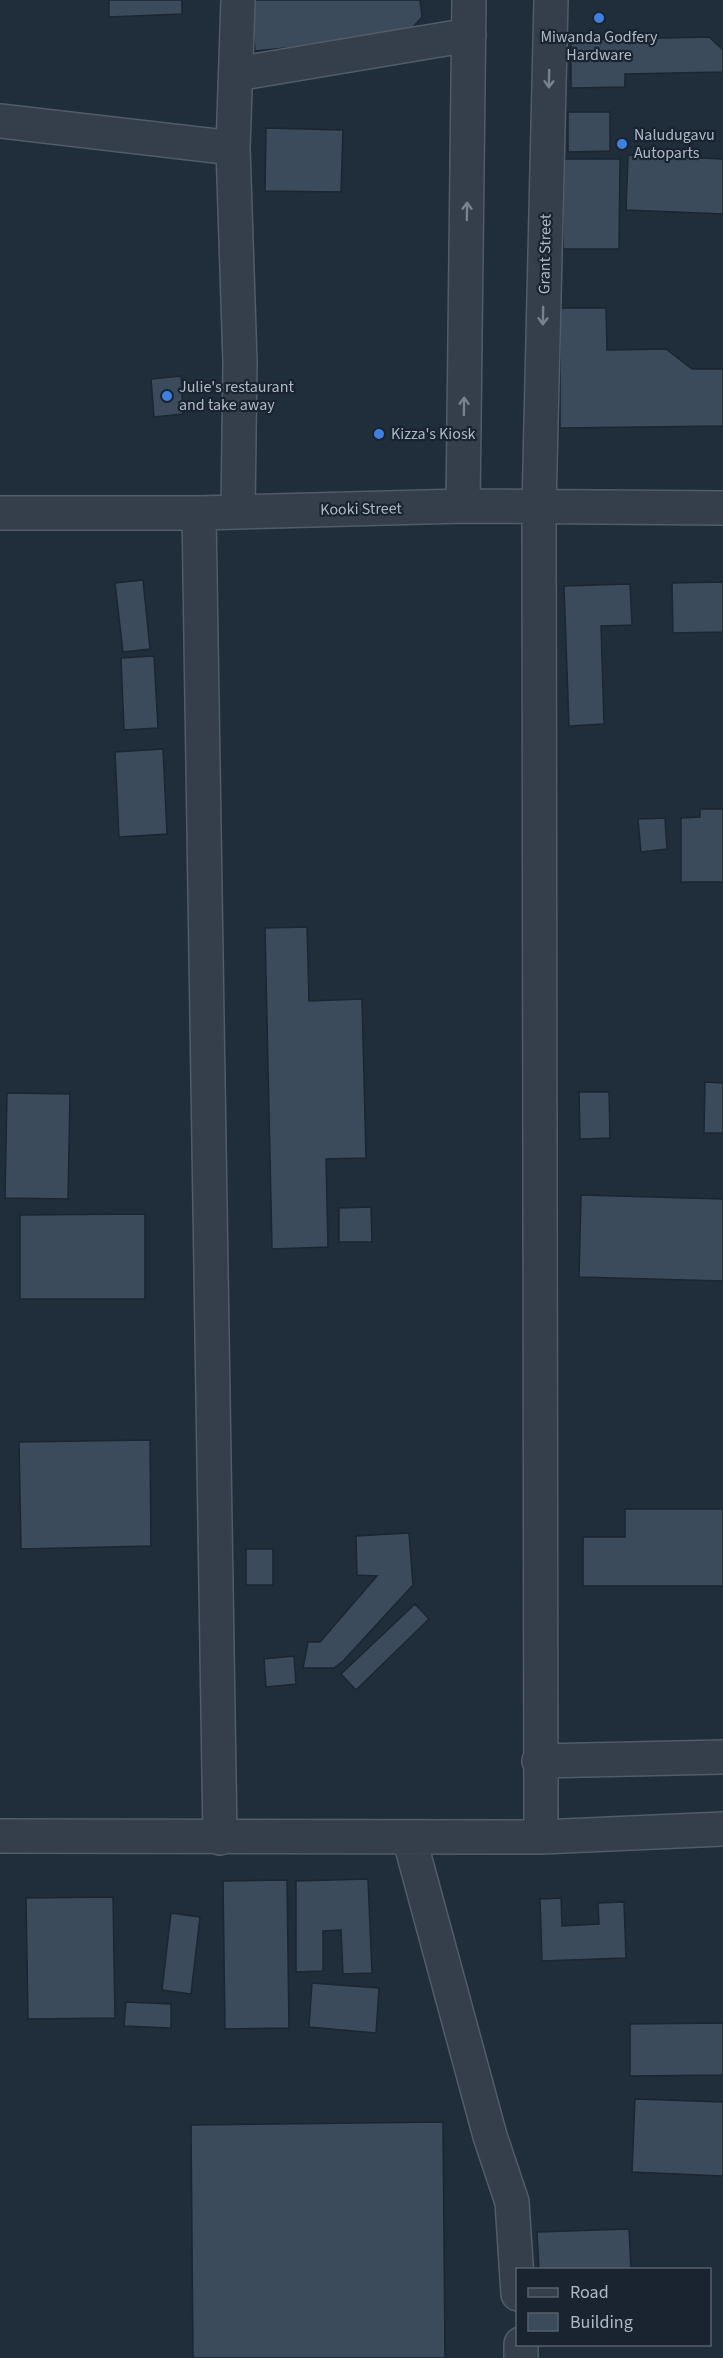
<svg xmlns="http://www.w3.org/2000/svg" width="723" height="2358" font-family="'Source Sans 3',sans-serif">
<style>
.building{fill:#3b4b5b;stroke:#1b2632;stroke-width:1.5}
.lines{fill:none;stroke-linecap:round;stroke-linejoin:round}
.street-casing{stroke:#515c69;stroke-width:36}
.street{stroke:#343f4b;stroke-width:33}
.oneway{stroke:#77828f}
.shop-dot{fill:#3f7fe0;stroke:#192430;stroke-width:2}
.labels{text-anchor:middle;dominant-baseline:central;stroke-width:4.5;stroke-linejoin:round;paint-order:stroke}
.poi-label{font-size:16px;fill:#aeb9c7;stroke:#192430;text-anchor:start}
.street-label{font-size:16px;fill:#aeb9c7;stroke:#192430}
</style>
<rect width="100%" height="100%" fill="#202d3b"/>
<path class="building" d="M 109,0 L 182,0 L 182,14 L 109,17 Z
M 251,0 L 420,0 L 422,17 L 413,27 L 398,37 L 255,51 Z
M 709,37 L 723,50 L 723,72 L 625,74 L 625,87 L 571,88 L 571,40 Z
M 568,112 L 610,112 L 610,151 L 568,152 Z
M 266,128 L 343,130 L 341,192 L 265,191 Z
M 628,155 L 723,159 L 723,214 L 626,210 Z
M 563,159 L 620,159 L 619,249 L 563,249 Z
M 560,308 L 606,308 L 607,350 L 666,349 L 692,369 L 723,369 L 723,426 L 560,428 Z
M 181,376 L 183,414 L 154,417 L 151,379 Z
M 143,580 L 150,649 L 123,652 L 115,583 Z
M 723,582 L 723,632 L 673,633 L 672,583 Z
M 630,584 L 632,625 L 601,626 L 604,724 L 569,726 L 564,586 Z
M 154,656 L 158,728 L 124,730 L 121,658 Z
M 163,749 L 167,834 L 119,837 L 115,752 Z
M 700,809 L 723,809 L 723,882 L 681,882 L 681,818 L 700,817 Z
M 665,818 L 667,849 L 641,852 L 638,819 Z
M 307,927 L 309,1001 L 362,999 L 366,1158 L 326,1159 L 328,1247 L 272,1249 L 265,928 Z
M 705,1082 L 723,1083 L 723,1133 L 704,1133 Z
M 579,1092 L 609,1092 L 610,1138 L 580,1139 Z
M 7,1093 L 70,1094 L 68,1199 L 5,1198 Z
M 581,1195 L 723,1199 L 723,1281 L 579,1277 Z
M 371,1207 L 372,1242 L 339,1242 L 339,1208 Z
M 145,1214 L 145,1299 L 20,1299 L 20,1215 Z
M 150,1440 L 151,1546 L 21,1549 L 19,1442 Z
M 625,1509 L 723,1509 L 723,1586 L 583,1586 L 583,1537 L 625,1537 Z
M 409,1533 L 413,1585 L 343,1661 L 334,1668 L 303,1668 L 308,1642 L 320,1642 L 377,1576 L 357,1575 L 356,1536 Z
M 246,1549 L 273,1549 L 273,1585 L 246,1585 Z
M 415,1604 L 429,1619 L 356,1690 L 341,1674 Z
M 294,1656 L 296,1684 L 266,1687 L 264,1659 Z
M 368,1879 L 372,1973 L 343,1974 L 341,1930 L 323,1931 L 323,1971 L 296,1972 L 296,1881 Z
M 287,1880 L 289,2028 L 225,2029 L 223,1881 Z
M 113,1897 L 115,2018 L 28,2019 L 26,1898 Z
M 561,1898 L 562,1926 L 599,1924 L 598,1903 L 624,1902 L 626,1958 L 542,1961 L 540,1899 Z
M 171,1913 L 200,1917 L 191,1994 L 162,1990 Z
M 312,1983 L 379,1988 L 376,2033 L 309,2027 Z
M 126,2002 L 171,2004 L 171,2028 L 124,2026 Z
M 723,2023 L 723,2075 L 630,2076 L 630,2024 Z
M 635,2099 L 723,2102 L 723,2176 L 632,2172 Z
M 443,2122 L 445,2358 L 193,2358 L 191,2125 Z
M 629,2229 L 631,2270 L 539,2270 L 537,2232 Z"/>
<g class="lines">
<g class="street-casing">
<path id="street" d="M 236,74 L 469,35
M 0,121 L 233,148
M 463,506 L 469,0
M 238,512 L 240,362 L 233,148 L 238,0
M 0,513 L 199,513 L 463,506 L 723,508
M 199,513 L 220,1838
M 539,1761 L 723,1757
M 0,1836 L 541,1837 L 723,1829
M 409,1837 L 490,2136 L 512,2202 L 518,2294
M 541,1837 L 539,508 L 551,0
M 521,2344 L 521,2358"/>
</g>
<use href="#street" class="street"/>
</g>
<defs><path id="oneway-shaft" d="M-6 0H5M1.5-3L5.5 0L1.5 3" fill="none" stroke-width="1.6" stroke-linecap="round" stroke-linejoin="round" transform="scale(1.5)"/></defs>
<g class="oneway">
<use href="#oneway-shaft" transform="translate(549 79) rotate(91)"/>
<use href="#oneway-shaft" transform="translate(467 211) rotate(-89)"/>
<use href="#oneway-shaft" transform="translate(543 316) rotate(91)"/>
<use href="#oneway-shaft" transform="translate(464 406) rotate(-89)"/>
</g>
<g class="shop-dot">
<circle cx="599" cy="18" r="6"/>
<circle cx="622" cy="144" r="6"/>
<circle cx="167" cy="396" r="6"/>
<circle cx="379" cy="434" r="6"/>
</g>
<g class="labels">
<g class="poi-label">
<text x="599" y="37" text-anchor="middle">Miwanda Godfery<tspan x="599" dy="18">Hardware</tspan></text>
<text x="634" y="135">Naludugavu<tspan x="634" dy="18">Autoparts</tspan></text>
<text x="179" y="387">Julie's restaurant<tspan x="179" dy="18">and take away</tspan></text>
<text x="391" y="434">Kizza's Kiosk</text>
</g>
<g class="street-label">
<text transform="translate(545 254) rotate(-89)">Grant Street</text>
<text transform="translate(361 509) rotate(-1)">Kooki Street</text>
</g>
</g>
<rect x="516" y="2268" width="195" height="78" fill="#192430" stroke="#55606c" stroke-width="1.5"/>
<rect x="528" y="2288" width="30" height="9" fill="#343f4b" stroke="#55606c" stroke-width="1.5"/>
<text x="570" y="2298" font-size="18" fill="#aeb9c7">Road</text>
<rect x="528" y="2313" width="30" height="18" fill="#3b4b5b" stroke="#55606c" stroke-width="1.5"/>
<text x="570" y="2328" font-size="18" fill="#aeb9c7">Building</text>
</svg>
